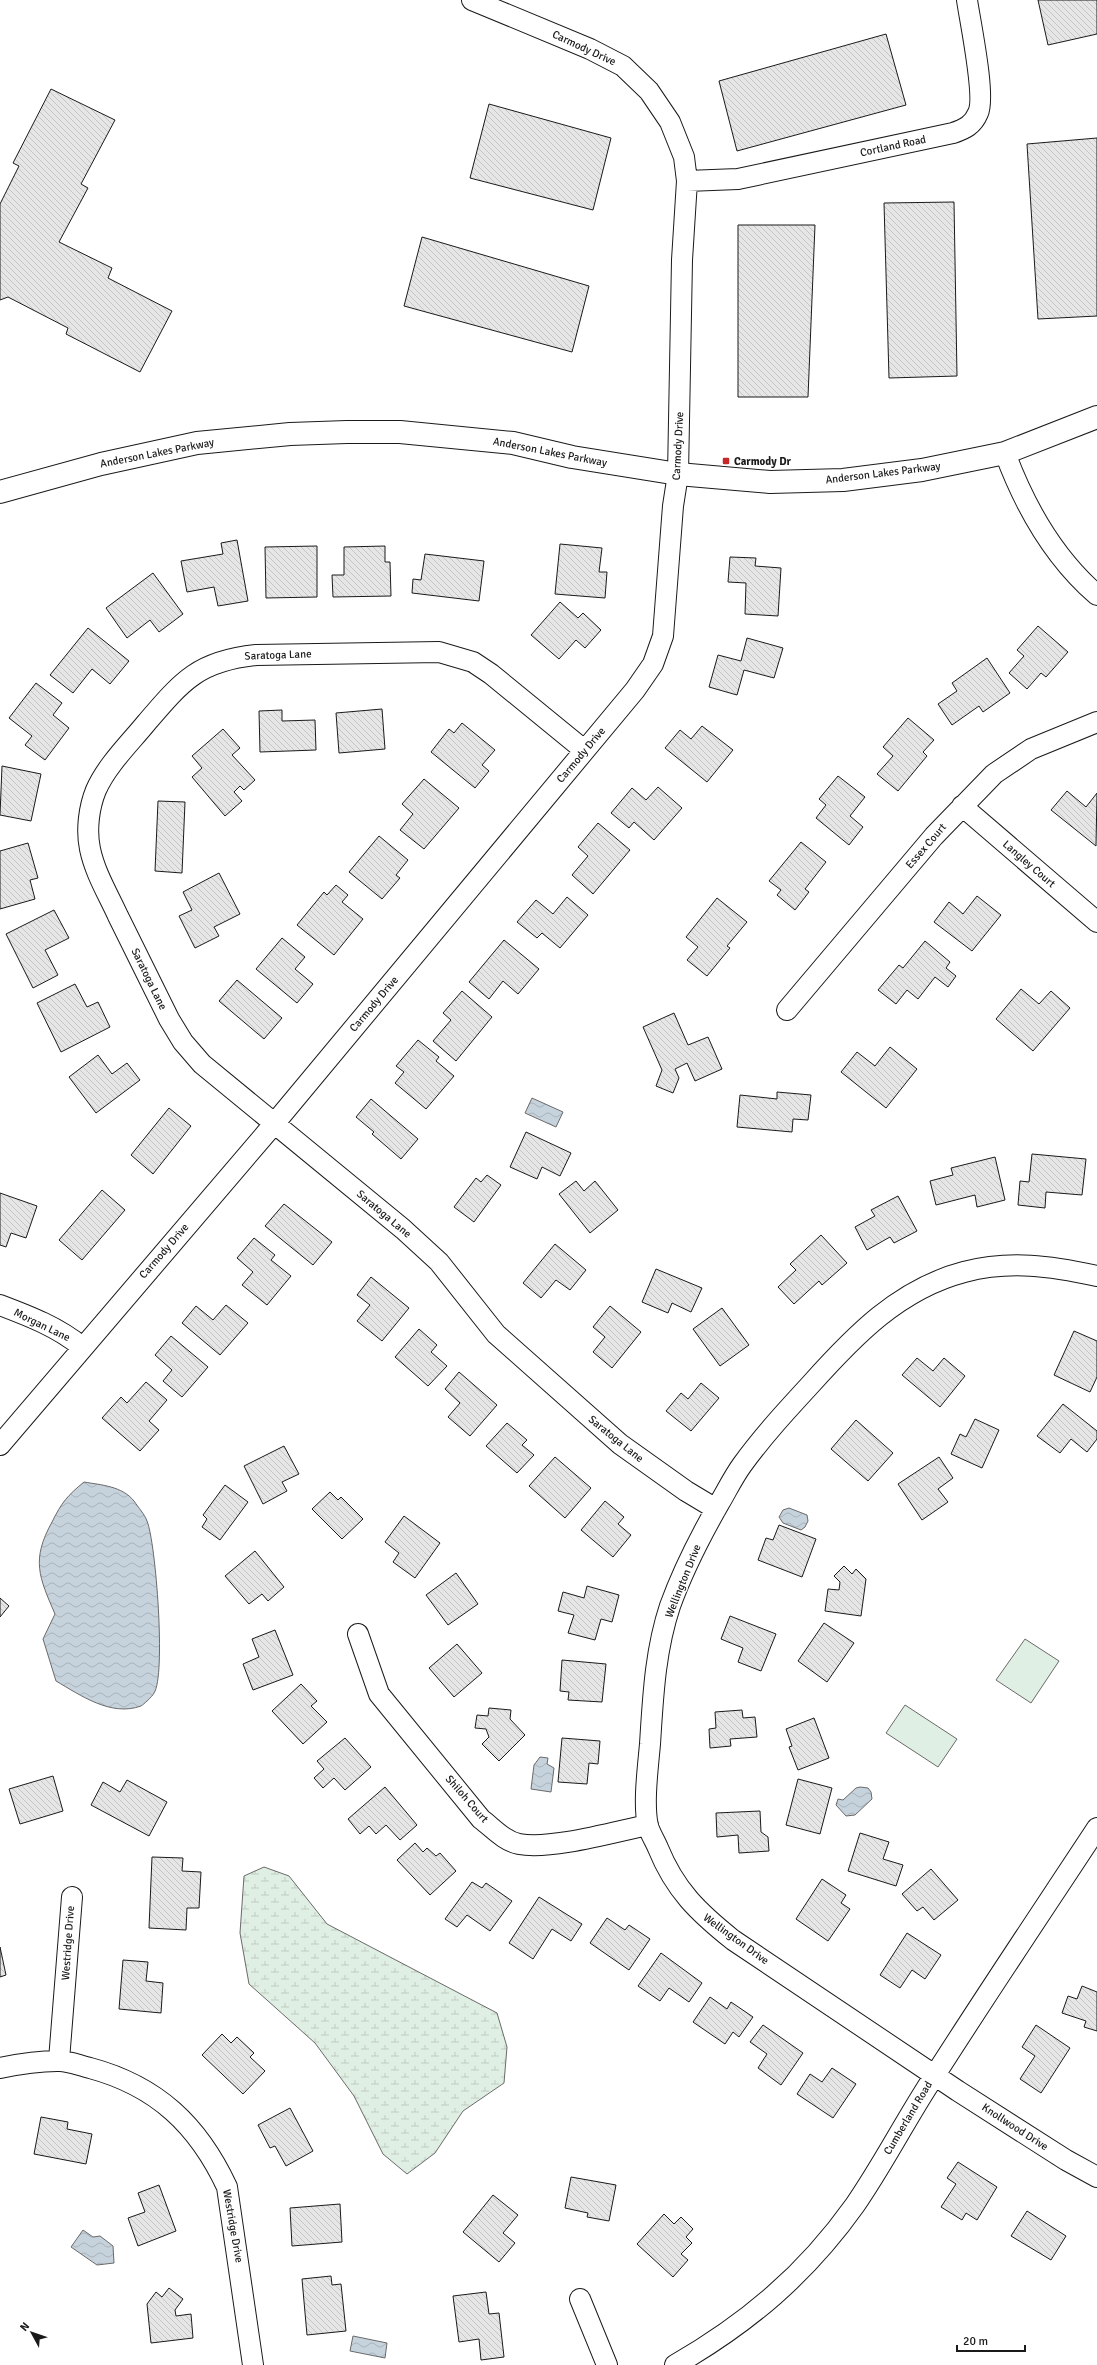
<svg xmlns="http://www.w3.org/2000/svg" width="1097" height="2365" font-family="Signika,sans-serif">
<style>
.wetland{fill:url(#wetland-marsh);stroke:#6a6a6a}
.garden{fill:#e0efe3;stroke:#6a6a6a}
.water{fill:url(#water-waves);stroke:#6a6a6a}
.building{fill:url(#building-back-hatch);stroke:#1a1a1a}
.lines{fill:none;stroke-linecap:round;stroke-linejoin:round}
.street-casing{stroke:#1a1a1a;stroke-width:22}
.secondary-casing{stroke:#1a1a1a;stroke-width:24}
.street{stroke:#fff;stroke-width:20}
.secondary{stroke:#fff;stroke-width:22}
.poi-dot{fill:#c62828;stroke:#fff;stroke-width:1.5}
.labels{text-anchor:middle;dominant-baseline:central;stroke-width:3;stroke-linejoin:round;paint-order:stroke}
.street-label{font-size:11px;fill:#1a1a1a;stroke:#fff}
.poi-label{font-size:11px;font-weight:bold;fill:#1a1a1a;stroke:#fff;text-anchor:start}
</style>
<defs>
<pattern id="wetland-marsh" width="20" height="14" patternUnits="userSpaceOnUse"><rect width="20" height="14" fill="#e0efe3"/><path d="M1 5h8M5 5V1M11 12h8M15 12V8" fill="none" stroke="#c0ccc2"/></pattern>
<pattern id="water-waves" width="16" height="10" patternUnits="userSpaceOnUse"><rect width="16" height="10" fill="#c6d2dc"/><path d="M0 5q4-4 8 0t8 0" fill="none" stroke="#aab4bc"/></pattern>
<pattern id="building-back-hatch" width="6" height="6" patternUnits="userSpaceOnUse"><rect width="6" height="6" fill="#e6e6e6"/><path d="M-1 5l2 2M0 0l6 6M5-1l2 2" fill="none" stroke="#c5c5c5"/></pattern>
</defs>
<rect width="100%" height="100%" fill="#fff"/>
<path class="wetland" d="M 264,1867 L 289,1876 L 327,1924 L 497,2013 L 507,2047 L 504,2083 L 463,2111 L 435,2153 L 407,2174 L 383,2154 L 354,2096 L 315,2043 L 249,1984 L 240,1933 L 244,1876 Z"/>
<path class="garden" d="M 1025,1639 L 1059,1661 L 1031,1703 L 996,1680 Z
M 905,1705 L 957,1739 L 938,1767 L 886,1733 Z"/>
<path class="water" d="M 532,1098 L 563,1112 L 556,1127 L 525,1113 Z
M 84,1482 C 101,1485 122,1486 134,1501 C 138,1507 145,1515 147,1521 C 156,1543 166,1676 154,1693 C 152,1697 144,1704 141,1706 C 111,1717 80,1695 56,1681 L 43,1639 L 55,1614 C 39,1577 31,1560 52,1522 C 62,1502 67,1496 84,1482 Z
M 789,1508 L 807,1515 L 808,1521 L 805,1527 L 801,1530 L 783,1523 L 779,1517 L 783,1510 Z
M 540,1757 L 548,1758 L 547,1764 L 554,1768 L 551,1792 L 531,1789 L 534,1765 Z
M 860,1787 L 868,1788 L 871,1792 L 872,1799 L 855,1815 L 846,1816 L 836,1805 L 838,1799 L 843,1800 L 856,1788 Z
M 83,2230 L 93,2237 L 100,2236 L 113,2246 L 114,2263 L 97,2265 L 71,2247 Z
M 353,2336 L 387,2343 L 385,2358 L 350,2351 Z"/>
<path class="building" d="M 1038,0 L 1097,0 L 1097,34 L 1048,45 Z
M 886,34 L 906,105 L 737,151 L 719,81 Z
M 51,89 L 115,120 L 81,184 L 88,188 L 59,242 L 112,268 L 108,278 L 172,311 L 140,372 L 66,334 L 68,328 L 8,297 L 0,300 L 0,204 L 19,166 L 13,163 Z
M 489,104 L 611,138 L 593,210 L 470,178 Z
M 1097,138 L 1097,316 L 1038,319 L 1027,144 Z
M 954,202 L 957,376 L 889,378 L 884,203 Z
M 738,225 L 815,225 L 808,397 L 738,397 Z
M 422,237 L 589,286 L 572,352 L 404,306 Z
M 237,540 L 248,601 L 218,606 L 214,587 L 187,592 L 181,561 L 223,554 L 221,543 Z
M 560,544 L 602,548 L 599,572 L 607,572 L 605,598 L 555,594 Z
M 317,546 L 317,597 L 266,598 L 265,547 Z
M 385,546 L 385,562 L 390,562 L 391,596 L 333,597 L 332,575 L 344,575 L 344,547 Z
M 425,554 L 484,561 L 479,601 L 412,593 L 413,579 L 421,580 Z
M 730,557 L 756,558 L 755,566 L 781,568 L 778,616 L 745,614 L 746,583 L 728,582 Z
M 153,573 L 183,614 L 159,632 L 150,620 L 127,638 L 106,608 Z
M 560,602 L 578,618 L 583,613 L 601,630 L 585,648 L 576,640 L 559,659 L 531,635 Z
M 1038,626 L 1068,652 L 1046,677 L 1041,673 L 1027,689 L 1009,673 L 1024,656 L 1017,650 Z
M 88,628 L 129,661 L 110,684 L 92,669 L 73,693 L 50,675 Z
M 747,638 L 783,648 L 774,678 L 744,670 L 737,695 L 709,687 L 718,655 L 741,661 Z
M 987,658 L 1010,693 L 983,712 L 979,706 L 952,725 L 938,704 L 957,691 L 952,683 Z
M 36,683 L 62,703 L 53,715 L 69,728 L 45,760 L 25,745 L 32,736 L 9,718 Z
M 382,709 L 385,749 L 339,753 L 336,713 Z
M 282,710 L 282,721 L 315,720 L 316,750 L 260,752 L 259,711 Z
M 908,718 L 934,740 L 923,752 L 927,756 L 898,791 L 877,774 L 893,756 L 883,747 Z
M 462,723 L 495,750 L 482,765 L 489,771 L 475,788 L 431,752 L 449,729 L 454,733 Z
M 702,726 L 733,750 L 707,782 L 665,748 L 680,730 L 691,739 Z
M 223,729 L 240,748 L 232,755 L 255,780 L 244,790 L 240,786 L 234,792 L 242,801 L 225,816 L 192,777 L 202,768 L 192,756 Z
M 2,766 L 41,774 L 31,821 L 0,815 Z
M 838,776 L 865,797 L 850,816 L 863,827 L 849,845 L 816,818 L 826,805 L 819,799 Z
M 424,779 L 459,808 L 424,849 L 400,830 L 413,814 L 402,804 Z
M 658,787 L 682,808 L 654,840 L 634,822 L 629,828 L 611,813 L 632,788 L 646,800 Z
M 1067,791 L 1086,807 L 1097,793 L 1096,846 L 1051,810 Z
M 158,801 L 185,802 L 182,873 L 155,871 Z
M 598,823 L 630,850 L 593,894 L 572,875 L 588,856 L 578,847 Z
M 379,836 L 408,860 L 396,875 L 400,878 L 382,899 L 349,872 Z
M 801,842 L 826,862 L 805,889 L 809,892 L 795,910 L 777,895 L 781,890 L 769,881 Z
M 28,843 L 38,878 L 30,880 L 35,899 L 0,909 L 0,851 Z
M 219,873 L 240,914 L 214,927 L 219,936 L 195,948 L 179,916 L 192,910 L 183,892 Z
M 336,885 L 348,895 L 342,902 L 363,919 L 334,955 L 297,925 L 324,892 L 327,895 Z
M 977,896 L 1001,915 L 972,951 L 934,922 L 949,902 L 963,914 Z
M 567,897 L 588,915 L 560,948 L 542,933 L 537,938 L 517,922 L 536,900 L 553,914 Z
M 717,898 L 747,922 L 727,946 L 730,948 L 707,976 L 687,960 L 698,947 L 686,937 Z
M 54,910 L 69,938 L 45,950 L 58,975 L 33,988 L 6,934 Z
M 282,938 L 305,957 L 295,969 L 313,984 L 297,1003 L 256,969 Z
M 504,940 L 539,969 L 518,994 L 503,981 L 489,999 L 469,982 Z
M 925,941 L 950,962 L 946,968 L 956,976 L 948,987 L 935,977 L 918,999 L 907,990 L 896,1004 L 878,990 L 899,965 L 903,968 Z
M 237,980 L 282,1018 L 264,1039 L 219,1001 Z
M 75,984 L 87,1007 L 98,1002 L 110,1027 L 61,1052 L 37,1003 Z
M 1021,989 L 1039,1004 L 1051,991 L 1070,1008 L 1033,1051 L 996,1019 Z
M 462,991 L 492,1017 L 456,1061 L 433,1041 L 451,1020 L 443,1013 Z
M 674,1013 L 688,1045 L 708,1037 L 722,1069 L 695,1081 L 687,1063 L 675,1069 L 679,1078 L 673,1093 L 656,1086 L 662,1070 L 643,1027 Z
M 418,1040 L 439,1057 L 436,1061 L 454,1076 L 426,1109 L 395,1083 L 404,1072 L 396,1066 Z
M 890,1047 L 917,1069 L 886,1108 L 841,1072 L 857,1052 L 875,1066 Z
M 98,1055 L 112,1074 L 127,1063 L 140,1080 L 96,1113 L 69,1077 Z
M 777,1092 L 811,1095 L 808,1120 L 793,1119 L 792,1132 L 737,1127 L 740,1095 L 777,1099 Z
M 371,1099 L 418,1139 L 401,1159 L 372,1134 L 374,1132 L 356,1117 Z
M 169,1108 L 191,1126 L 153,1174 L 131,1155 Z
M 526,1132 L 571,1153 L 560,1176 L 542,1167 L 537,1179 L 510,1167 Z
M 1032,1154 L 1086,1159 L 1082,1195 L 1046,1192 L 1045,1208 L 1018,1205 L 1020,1181 L 1029,1182 Z
M 995,1157 L 1005,1200 L 977,1207 L 975,1195 L 936,1205 L 930,1181 L 953,1175 L 951,1168 Z
M 487,1175 L 501,1185 L 474,1222 L 454,1207 L 476,1178 L 481,1182 Z
M 576,1181 L 584,1191 L 595,1181 L 618,1210 L 590,1233 L 559,1194 Z
M 102,1190 L 125,1210 L 82,1260 L 59,1240 Z
M 0,1193 L 37,1206 L 26,1238 L 11,1233 L 6,1247 L 0,1245 Z
M 898,1196 L 917,1231 L 894,1243 L 890,1237 L 867,1250 L 855,1227 L 875,1216 L 871,1210 Z
M 284,1204 L 332,1242 L 313,1265 L 265,1226 Z
M 821,1235 L 847,1263 L 822,1285 L 819,1281 L 794,1304 L 778,1287 L 796,1270 L 790,1264 Z
M 254,1238 L 275,1255 L 271,1260 L 291,1276 L 267,1305 L 242,1285 L 253,1272 L 237,1258 Z
M 555,1244 L 586,1270 L 570,1290 L 556,1280 L 541,1298 L 523,1283 Z
M 656,1269 L 702,1288 L 691,1312 L 672,1303 L 668,1313 L 642,1302 Z
M 371,1277 L 409,1308 L 382,1341 L 357,1321 L 370,1305 L 357,1295 Z
M 226,1305 L 248,1323 L 220,1355 L 182,1323 L 196,1306 L 213,1320 Z
M 610,1306 L 641,1332 L 612,1368 L 593,1352 L 605,1337 L 593,1327 Z
M 722,1308 L 749,1345 L 720,1366 L 693,1329 Z
M 419,1329 L 437,1345 L 431,1352 L 447,1366 L 428,1386 L 395,1357 Z
M 1074,1331 L 1097,1341 L 1097,1377 L 1090,1392 L 1054,1375 Z
M 171,1336 L 208,1367 L 182,1397 L 163,1381 L 172,1370 L 155,1355 Z
M 917,1358 L 933,1371 L 944,1358 L 965,1376 L 940,1407 L 902,1375 Z
M 459,1372 L 497,1405 L 470,1436 L 448,1417 L 460,1403 L 445,1389 Z
M 146,1382 L 167,1400 L 149,1421 L 159,1430 L 140,1451 L 102,1418 L 121,1397 L 127,1403 Z
M 701,1383 L 719,1398 L 691,1431 L 666,1411 L 681,1393 L 688,1399 Z
M 1063,1404 L 1097,1431 L 1097,1439 L 1087,1452 L 1071,1439 L 1060,1453 L 1037,1436 Z
M 975,1419 L 999,1430 L 982,1468 L 951,1454 L 960,1434 L 966,1437 Z
M 856,1420 L 893,1453 L 868,1481 L 831,1449 Z
M 507,1423 L 527,1440 L 522,1445 L 534,1455 L 517,1473 L 486,1446 Z
M 284,1446 L 299,1474 L 282,1482 L 287,1491 L 263,1504 L 244,1466 Z
M 555,1457 L 591,1488 L 565,1518 L 529,1486 Z
M 939,1457 L 953,1478 L 938,1489 L 948,1502 L 922,1520 L 898,1484 Z
M 225,1485 L 248,1502 L 220,1540 L 202,1527 L 207,1519 L 203,1515 Z
M 330,1492 L 338,1500 L 341,1497 L 363,1519 L 342,1539 L 312,1509 Z
M 605,1501 L 624,1517 L 618,1524 L 631,1535 L 613,1557 L 581,1530 Z
M 404,1516 L 440,1543 L 415,1578 L 393,1562 L 399,1553 L 385,1542 Z
M 779,1525 L 816,1539 L 802,1577 L 758,1560 L 766,1538 L 773,1540 Z
M 255,1551 L 284,1587 L 268,1601 L 262,1594 L 249,1604 L 225,1576 Z
M 844,1566 L 852,1574 L 856,1569 L 866,1579 L 861,1616 L 825,1611 L 828,1589 L 839,1590 L 840,1582 L 834,1576 Z
M 456,1573 L 478,1604 L 448,1625 L 426,1595 Z
M 587,1586 L 619,1595 L 612,1622 L 601,1619 L 595,1640 L 568,1633 L 574,1615 L 558,1611 L 563,1592 L 584,1598 Z
M 0,1598 L 9,1606 L 0,1617 Z
M 730,1616 L 776,1634 L 761,1671 L 738,1662 L 743,1648 L 721,1639 Z
M 824,1623 L 854,1643 L 827,1682 L 798,1661 Z
M 275,1630 L 293,1675 L 253,1690 L 243,1664 L 259,1657 L 252,1639 Z
M 457,1644 L 482,1673 L 454,1697 L 429,1668 Z
M 562,1660 L 606,1664 L 602,1702 L 568,1700 L 569,1692 L 560,1691 Z
M 301,1684 L 317,1701 L 311,1706 L 327,1722 L 303,1744 L 272,1711 Z
M 489,1708 L 511,1710 L 510,1719 L 525,1735 L 499,1761 L 482,1744 L 489,1737 L 486,1729 L 475,1728 L 477,1715 L 488,1716 Z
M 742,1710 L 743,1718 L 755,1717 L 757,1737 L 730,1739 L 731,1746 L 710,1748 L 709,1729 L 716,1728 L 715,1712 Z
M 814,1718 L 829,1758 L 798,1770 L 789,1747 L 792,1746 L 786,1729 Z
M 345,1738 L 371,1767 L 345,1790 L 334,1778 L 323,1788 L 314,1778 L 324,1769 L 317,1761 Z
M 562,1738 L 600,1741 L 598,1764 L 589,1763 L 587,1784 L 558,1782 Z
M 53,1776 L 63,1811 L 20,1824 L 9,1789 Z
M 798,1779 L 832,1788 L 820,1834 L 786,1825 Z
M 127,1780 L 167,1802 L 149,1836 L 91,1805 L 103,1782 L 120,1792 Z
M 385,1787 L 417,1825 L 400,1840 L 386,1825 L 376,1834 L 369,1826 L 360,1834 L 348,1819 Z
M 760,1811 L 761,1832 L 768,1837 L 769,1851 L 739,1853 L 738,1835 L 717,1837 L 716,1813 Z
M 860,1833 L 889,1842 L 883,1859 L 903,1865 L 896,1886 L 848,1871 Z
M 415,1843 L 423,1852 L 427,1848 L 436,1856 L 440,1853 L 456,1871 L 430,1895 L 397,1860 Z
M 152,1857 L 183,1858 L 182,1871 L 201,1872 L 199,1908 L 187,1908 L 186,1930 L 149,1928 Z
M 931,1869 L 958,1900 L 934,1920 L 923,1907 L 917,1911 L 902,1894 Z
M 822,1879 L 846,1895 L 841,1903 L 850,1909 L 828,1941 L 796,1919 Z
M 472,1882 L 482,1888 L 486,1883 L 512,1901 L 490,1931 L 467,1915 L 457,1927 L 445,1919 Z
M 539,1897 L 582,1924 L 571,1941 L 552,1929 L 533,1959 L 509,1943 Z
M 607,1918 L 625,1930 L 629,1925 L 650,1939 L 629,1970 L 590,1943 Z
M 907,1933 L 941,1955 L 925,1979 L 912,1970 L 900,1988 L 880,1975 Z
M 0,1947 L 6,1975 L 0,1977 Z
M 661,1953 L 702,1983 L 689,2002 L 669,1988 L 660,2001 L 638,1986 Z
M 123,1960 L 148,1962 L 146,1981 L 163,1983 L 161,2013 L 119,2009 Z
M 1082,1986 L 1097,1992 L 1097,2031 L 1084,2027 L 1086,2021 L 1062,2013 L 1068,1996 L 1077,1999 Z
M 710,1997 L 727,2009 L 731,2002 L 753,2017 L 739,2037 L 733,2032 L 725,2044 L 693,2022 Z
M 763,2025 L 803,2053 L 781,2085 L 758,2068 L 767,2054 L 750,2042 Z
M 1036,2025 L 1070,2048 L 1041,2093 L 1020,2079 L 1035,2056 L 1022,2047 Z
M 222,2034 L 231,2043 L 237,2037 L 254,2053 L 250,2057 L 265,2071 L 243,2094 L 202,2055 Z
M 832,2068 L 856,2084 L 833,2118 L 797,2094 L 810,2074 L 822,2082 Z
M 290,2108 L 313,2151 L 286,2166 L 275,2146 L 270,2148 L 258,2125 Z
M 41,2117 L 68,2122 L 67,2129 L 92,2134 L 86,2164 L 34,2154 Z
M 958,2162 L 997,2187 L 977,2220 L 966,2213 L 962,2220 L 941,2207 L 956,2184 L 947,2178 Z
M 571,2177 L 616,2185 L 609,2221 L 587,2217 L 588,2213 L 565,2208 Z
M 159,2185 L 176,2231 L 138,2246 L 128,2218 L 145,2212 L 138,2193 Z
M 493,2195 L 518,2215 L 503,2233 L 515,2243 L 499,2262 L 463,2232 Z
M 340,2204 L 342,2242 L 292,2246 L 290,2208 Z
M 1027,2211 L 1066,2236 L 1051,2260 L 1011,2236 Z
M 664,2214 L 674,2224 L 681,2217 L 693,2229 L 686,2237 L 692,2243 L 681,2254 L 688,2260 L 673,2277 L 637,2244 Z
M 331,2276 L 332,2285 L 341,2284 L 346,2331 L 307,2335 L 302,2279 Z
M 169,2288 L 183,2299 L 175,2310 L 176,2316 L 191,2314 L 193,2338 L 151,2343 L 147,2304 L 156,2292 L 162,2297 Z
M 486,2292 L 489,2314 L 499,2313 L 504,2357 L 481,2360 L 479,2339 L 459,2342 L 453,2296 Z"/>
<g class="lines">
<g class="street-casing">
<path id="street" d="M 687,181 L 738,179 L 953,133 C 965,129 973,125 978,113 C 986,97 970,21 967,0
M 1005,453 C 1025,507 1053,557 1097,595
M 584,750 L 491,674 L 473,662 L 439,652 L 256,655 C 199,661 183,680 147,722 C 130,743 107,765 96,790 C 89,807 86,830 90,849 C 95,873 108,894 118,916 C 135,950 152,985 169,1019 L 183,1042 L 202,1064 L 403,1229 L 439,1262 L 496,1334 L 620,1444 L 686,1491 L 716,1509
M 962,806 L 1097,922
M 787,1010 L 934,836 L 994,774 L 1031,749 L 1097,722
M 1097,1276 C 1051,1266 1010,1260 964,1272 C 899,1289 854,1336 811,1384 C 787,1410 763,1436 742,1465 C 734,1476 727,1490 720,1502 C 701,1535 683,1570 670,1606 C 655,1651 653,1697 650,1744 C 648,1767 643,1804 648,1826 C 650,1833 655,1841 658,1848 C 675,1890 698,1912 733,1940 L 958,2091 L 1066,2160 L 1097,2177
M 0,1305 C 29,1316 58,1327 82,1347
M 0,1445 L 274,1124 L 635,690 L 653,664 L 663,636 L 673,506 L 678,474 L 682,260 L 687,181 L 684,157 L 670,122 L 649,91 L 623,66 L 590,49 L 472,0
M 358,1634 L 379,1694 L 481,1819 C 493,1828 504,1841 519,1844 C 551,1850 614,1832 648,1825
M 59,2060 L 72,1897
M 0,2068 C 19,2064 38,2061 57,2061 C 68,2060 80,2066 90,2068 C 157,2086 198,2125 227,2187 L 253,2365
M 580,2299 L 607,2365
M 675,2365 C 748,2323 806,2274 855,2205 C 884,2163 907,2117 935,2075 C 988,1992 1043,1910 1097,1828"/>
</g>
<g class="secondary-casing">
<path id="secondary" d="M 0,492 L 101,464 L 197,443 L 290,434 L 347,432 L 400,432 L 513,443 L 572,457 L 678,474 L 770,482 L 843,480 L 922,470 L 1005,453 L 1097,417"/>
</g>
<use href="#street" class="street"/>
<use href="#secondary" class="secondary"/>
</g>
<rect class="poi-dot" x="722" y="457" width="8" height="8" rx="2"/>
<g class="labels">
<g class="street-label">
<text transform="translate(584 48) rotate(25)">Carmody Drive</text>
<text transform="translate(893 146) rotate(-12)">Cortland Road</text>
<text transform="translate(678 446) rotate(-87)">Carmody Drive</text>
<text transform="translate(550 452) rotate(11)">Anderson Lakes Parkway</text>
<text transform="translate(157 453) rotate(-11)">Anderson Lakes Parkway</text>
<text transform="translate(883 473) rotate(-7)">Anderson Lakes Parkway</text>
<text transform="translate(278 655) rotate(-2)">Saratoga Lane</text>
<text transform="translate(581 755) rotate(-50)">Carmody Drive</text>
<text transform="translate(926 846) rotate(-49)">Essex Court</text>
<text transform="translate(1029 864) rotate(41)">Langley Court</text>
<text transform="translate(149 979) rotate(64)">Saratoga Lane</text>
<text transform="translate(374 1004) rotate(-50)">Carmody Drive</text>
<text transform="translate(384 1214) rotate(40)">Saratoga Lane</text>
<text transform="translate(164 1251) rotate(-49)">Carmody Drive</text>
<text transform="translate(42 1325) rotate(26)">Morgan Lane</text>
<text transform="translate(616 1439) rotate(39)">Saratoga Lane</text>
<text transform="translate(683 1581) rotate(-68)">Wellington Drive</text>
<text transform="translate(467 1799) rotate(49)">Shiloh Court</text>
<text transform="translate(736 1939) rotate(36)">Wellington Drive</text>
<text transform="translate(68 1943) rotate(-86)">Westridge Drive</text>
<text transform="translate(908 2118) rotate(-59)">Cumberland Road</text>
<text transform="translate(1015 2127) rotate(33)">Knollwood Drive</text>
<text transform="translate(233 2226) rotate(80)">Westridge Drive</text>
</g>
<g class="poi-label">
<text x="734" y="461">Carmody Dr</text>
</g>
</g>
<g transform="translate(32 2333) rotate(310)" stroke="#ffffff" stroke-width="3" paint-order="stroke">
<path d="M0-3L7 15L0 10L-7 15Z" fill="#1a1a1a"/>
<text y="-6" font-size="11" font-weight="bold" text-anchor="middle" fill="#1a1a1a">N</text>
</g>
<path d="M957 2345v6h68v-6" fill="none" stroke="#1a1a1a" stroke-width="2"/>
<text x="963" y="2345" font-size="12" fill="#1a1a1a" stroke="#ffffff" stroke-width="3" paint-order="stroke">20 m</text>
</svg>
